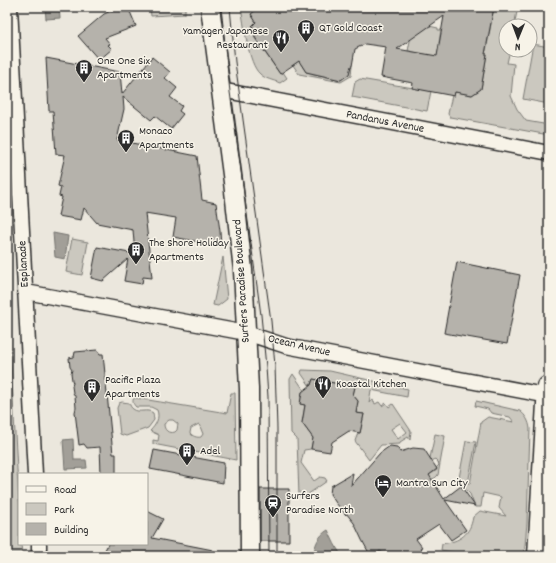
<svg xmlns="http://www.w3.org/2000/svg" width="556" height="563" font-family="Dekko,sans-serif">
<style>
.green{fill:#cbc8bf;stroke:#7b7a75;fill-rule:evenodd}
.water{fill:#a29f98;stroke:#72716c}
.building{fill:#b5b2ab;stroke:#2b2b2b;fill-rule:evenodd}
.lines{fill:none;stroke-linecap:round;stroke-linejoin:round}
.minor-casing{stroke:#2b2b2b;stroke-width:17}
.tertiary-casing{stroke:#2b2b2b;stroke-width:21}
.trunk-casing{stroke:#2b2b2b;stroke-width:25}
.minor{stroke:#f7f3e8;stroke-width:14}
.tertiary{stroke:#f7f3e8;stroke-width:18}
.trunk{stroke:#f7f3e8;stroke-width:22}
.tram{stroke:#2b2b2b;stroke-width:1}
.labels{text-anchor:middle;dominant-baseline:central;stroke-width:3;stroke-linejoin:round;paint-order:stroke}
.poi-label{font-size:12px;fill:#2b2b2b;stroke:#f7f3e8;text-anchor:start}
.street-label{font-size:12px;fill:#2b2b2b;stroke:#f7f3e8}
</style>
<rect width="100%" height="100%" fill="#ebe7dd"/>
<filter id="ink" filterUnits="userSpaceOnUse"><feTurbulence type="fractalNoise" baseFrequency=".025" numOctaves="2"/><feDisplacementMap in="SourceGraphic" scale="8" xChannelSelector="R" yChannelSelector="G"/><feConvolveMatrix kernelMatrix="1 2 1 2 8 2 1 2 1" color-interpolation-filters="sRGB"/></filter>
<g filter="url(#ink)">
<path class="green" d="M 150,7 L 185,7 L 185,14 L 151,16 Z
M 241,7 L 252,7 L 255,11 L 251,14 L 256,22 L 252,26 L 258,34 L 254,37 L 280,74 L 283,72 L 287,78 L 280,83 C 273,80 265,79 260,74 C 248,64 244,23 241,7 Z
M 494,7 L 518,7 L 514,26 L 506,26 L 506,50 L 510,50 L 507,63 L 514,64 L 511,96 L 517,109 L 526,121 L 549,125 L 549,135 L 450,117 L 448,114 L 452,95 L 454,95 L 455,92 L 472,95 L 481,89 L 487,54 L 447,47 L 444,58 L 408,51 L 412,31 L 429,26 L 438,28 L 438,30 L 441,30 L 439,43 L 486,51 Z
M 533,44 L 549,47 L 549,104 L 523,99 Z
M 299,61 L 306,72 L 341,80 L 351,66 L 352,66 L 351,76 L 341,82 L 299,74 L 293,65 Z
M 360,79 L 431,91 L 427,111 L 352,97 L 355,82 Z
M 72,239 L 88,242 L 82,275 L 66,272 Z
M 223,257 L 227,299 L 218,306 L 213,305 Z
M 7,291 L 19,505 L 19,544 L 21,544 L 22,556 L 7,556 Z
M 302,370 L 330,371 L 408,389 L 407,397 L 371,390 L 369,403 L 373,400 L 375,404 L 379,402 L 382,406 L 386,403 L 389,407 L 393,404 L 411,431 L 410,440 L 408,437 L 400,442 L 400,444 L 381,445 L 369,460 L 355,441 L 358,433 L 360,433 L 364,414 L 356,413 L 358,401 L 353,395 L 355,387 L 313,379 L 310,386 L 301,373 ZM 400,423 L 407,432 L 398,439 L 391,429 Z
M 293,374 L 304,390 L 302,392 L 300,404 L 305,405 L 302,423 L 313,438 L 311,449 L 304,450 L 301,463 L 314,481 L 320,477 L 325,478 L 327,481 L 304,497 L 299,496 L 297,439 L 291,433 L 290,379 Z
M 231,393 L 235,393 L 236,460 L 153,444 L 153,440 L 158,441 L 159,435 L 150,431 C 156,425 160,418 157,410 L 151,407 L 136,407 C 133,404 132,401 134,398 L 136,398 L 227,413 ZM 169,420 L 173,420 L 178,424 L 177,430 L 175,432 C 168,434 164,430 164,424 ZM 199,424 L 203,434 L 201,437 C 197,438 192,436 190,433 L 191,428 Z
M 476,401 L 520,411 C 526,416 529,421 530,429 L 527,523 L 524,556 L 461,556 L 462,554 L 441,550 L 442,544 C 460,541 470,535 473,517 L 480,511 L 506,516 L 499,508 L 501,497 L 483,493 L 481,507 L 475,507 L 470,494 L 460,484 L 459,478 L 466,441 L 476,442 L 468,483 L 470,484 L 481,422 L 488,417 L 514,422 L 510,417 L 491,413 L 488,409 L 475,406 Z
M 122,402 L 129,403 C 130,405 131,408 133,409 C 139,414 147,408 153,413 L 154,420 L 148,428 L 126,436 L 120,434 L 117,408 L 119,403 Z
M 435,434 L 445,436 L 438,475 L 435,478 L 427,481 L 423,479 L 437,470 L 436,468 L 439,465 L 438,462 L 435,459 L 432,461 L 430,458 Z"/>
<path class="water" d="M 45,7 L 59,7 L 60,18 L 46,19 Z
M 53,233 L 68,236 L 65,259 L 55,257 Z
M 73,439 L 74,460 L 86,460 L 87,468 L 65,469 L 63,440 Z
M 328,530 C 332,539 336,548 342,556 L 314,556 C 314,545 319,535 328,530 Z"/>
<path class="building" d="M 120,7 L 128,7 L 136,26 L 105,38 L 110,44 L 108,45 L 112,49 L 99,60 L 78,36 L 104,14 Z
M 260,7 L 494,7 L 485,54 L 487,54 L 481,89 L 472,95 L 455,92 L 454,96 L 412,88 L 413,83 L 381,77 L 386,47 L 365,44 L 355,49 L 352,66 L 351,66 L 349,74 L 341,80 L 306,72 L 299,61 L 280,74 L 254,36 L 258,34 L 252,26 L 256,22 L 251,14 ZM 444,16 L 437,56 L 397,49 Z
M 152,57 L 170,72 L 165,78 L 177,88 L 170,97 L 182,106 L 179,111 L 183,114 L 171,129 L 155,116 L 151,120 L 123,97 L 124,109 L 117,140 L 197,156 L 202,200 L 216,203 L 220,231 L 221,246 L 173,237 L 176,218 L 145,213 L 152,278 L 143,277 L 142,284 L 124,281 L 128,259 L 103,281 L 91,278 L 97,247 L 135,254 L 133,230 L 97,223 L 84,208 L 81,220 L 58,216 L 62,197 L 59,196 L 61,187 L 58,186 L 65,155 L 56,154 L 53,111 L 49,111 L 46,58 L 120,72 L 122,94 Z
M 457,262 L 520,275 L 507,344 L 444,333 Z
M 97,350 L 100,354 L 103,354 L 113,454 L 116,454 L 116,474 L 101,474 L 100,447 L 87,448 L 84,444 L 79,445 L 75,412 L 76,408 L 75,396 L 73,393 L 72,386 L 73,383 L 72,380 L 71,373 L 72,370 L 70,367 L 69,358 L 74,357 L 75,352 Z
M 313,379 L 355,387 L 353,395 L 358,401 L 356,413 L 364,414 L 360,433 L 349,431 L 332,442 L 330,452 L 311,449 L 313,438 L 302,423 L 305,405 L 300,404 L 302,392 L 311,385 Z
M 390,446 L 397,447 L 400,452 L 413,448 L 424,449 L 437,469 L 429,475 L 444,499 L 461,486 L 475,506 L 445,500 L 466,530 L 451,540 L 439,524 L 416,539 L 422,547 L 420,548 L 426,556 L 388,556 L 380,551 L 374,555 L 369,553 L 362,540 L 354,523 L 346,513 L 346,515 L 336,503 L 330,494 L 331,486 L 353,473 L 351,486 L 380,453 Z
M 154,450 L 224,463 L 223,483 L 150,469 Z
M 260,489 L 289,489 L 289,541 L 260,541 Z
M 147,511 L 163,519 L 152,538 L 213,550 L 212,556 L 102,556 L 108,544 L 147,544 Z"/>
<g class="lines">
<g class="minor-casing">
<path id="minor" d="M 10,7 L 35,474
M 221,90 L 549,153
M 26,292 L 246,333 L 286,346 L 549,396
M 39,544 L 39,556"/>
</g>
<g class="tertiary-casing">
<path id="tertiary" d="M 210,7 L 233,182 L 243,270 L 249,389 L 250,556"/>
</g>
<g class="trunk-casing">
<path id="trunk" d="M 539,556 L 549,387"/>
</g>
<use href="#minor" class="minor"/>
<use href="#tertiary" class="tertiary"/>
<use href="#trunk" class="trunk"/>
<path class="tram" d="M 221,7 L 230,92 L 261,315 L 266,367 L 268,397 L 269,556
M 230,7 L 235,62 L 271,321 L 275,366 L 277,428 L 277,556"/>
</g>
</g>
<defs>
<g id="building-pin" transform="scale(0.9)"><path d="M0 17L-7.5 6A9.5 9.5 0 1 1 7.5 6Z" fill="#2b2b2b" stroke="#f7f3e8"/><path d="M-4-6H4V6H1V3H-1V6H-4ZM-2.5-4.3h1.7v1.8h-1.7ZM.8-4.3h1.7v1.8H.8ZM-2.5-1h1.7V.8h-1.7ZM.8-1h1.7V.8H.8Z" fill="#fff"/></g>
<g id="restaurant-pin" transform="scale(0.9)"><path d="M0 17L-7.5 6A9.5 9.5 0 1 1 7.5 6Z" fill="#2b2b2b" stroke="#f7f3e8"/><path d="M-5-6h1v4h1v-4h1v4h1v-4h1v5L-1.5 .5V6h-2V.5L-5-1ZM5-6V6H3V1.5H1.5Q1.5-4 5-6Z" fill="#fff"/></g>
<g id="hotel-pin" transform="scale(0.9)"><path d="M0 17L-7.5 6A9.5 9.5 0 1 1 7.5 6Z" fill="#2b2b2b" stroke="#f7f3e8"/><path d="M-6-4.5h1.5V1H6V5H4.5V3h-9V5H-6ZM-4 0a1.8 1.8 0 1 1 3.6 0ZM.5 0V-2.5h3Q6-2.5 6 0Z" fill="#fff"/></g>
<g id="station-pin" transform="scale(0.9)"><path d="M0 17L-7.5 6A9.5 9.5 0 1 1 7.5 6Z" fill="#2b2b2b" stroke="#f7f3e8"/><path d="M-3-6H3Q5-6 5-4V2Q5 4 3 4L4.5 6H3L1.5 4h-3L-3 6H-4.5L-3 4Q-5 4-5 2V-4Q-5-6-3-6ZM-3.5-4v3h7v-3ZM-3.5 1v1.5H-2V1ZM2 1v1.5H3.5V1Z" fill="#fff"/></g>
</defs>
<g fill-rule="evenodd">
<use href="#building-pin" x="306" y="28"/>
<use href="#restaurant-pin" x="281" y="38"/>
<use href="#building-pin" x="84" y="68"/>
<use href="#building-pin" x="126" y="138"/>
<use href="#building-pin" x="136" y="250"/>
<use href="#restaurant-pin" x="323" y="384"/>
<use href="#building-pin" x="92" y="387"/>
<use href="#building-pin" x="187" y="451"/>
<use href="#hotel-pin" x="383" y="483"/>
<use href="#station-pin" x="273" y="503"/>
</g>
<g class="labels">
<g class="poi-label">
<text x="319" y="28">QT Gold Coast</text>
<text x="268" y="31" text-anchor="end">Yamagen Japanese<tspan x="268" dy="14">Restaurant</tspan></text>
<text x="97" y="61">One One Six<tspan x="97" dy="14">Apartments</tspan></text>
<text x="139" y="131">Monaco<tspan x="139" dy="14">Apartments</tspan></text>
<text x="149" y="243">The Shore Holiday<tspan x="149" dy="14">Apartments</tspan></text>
<text x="105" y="380">Pacific Plaza<tspan x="105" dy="14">Apartments</tspan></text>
<text x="336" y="384">Koastal Kitchen</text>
<text x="200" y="451">Adel</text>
<text x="396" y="483">Mantra Sun City</text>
<text x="286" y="496">Surfers<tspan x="286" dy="14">Paradise North</tspan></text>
</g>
<g class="street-label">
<text transform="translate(385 122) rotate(11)">Pandanus Avenue</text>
<text transform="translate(24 264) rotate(-93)">Esplanade</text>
<text transform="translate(242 281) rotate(-94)">Surfers Paradise Boulevard</text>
<text transform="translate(299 346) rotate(13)">Ocean Avenue</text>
</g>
</g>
<rect width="556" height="563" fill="none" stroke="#f7f3e8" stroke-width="24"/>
<rect x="12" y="12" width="532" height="539" fill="none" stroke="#2b2b2b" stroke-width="1.5" filter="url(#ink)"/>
<rect x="18" y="473" width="130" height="72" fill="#f7f3e8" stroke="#a5a39c"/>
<rect x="26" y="486" width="20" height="6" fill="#f7f3e8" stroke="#a5a39c"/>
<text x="54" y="493" font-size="12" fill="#2b2b2b">Road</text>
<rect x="26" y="503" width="20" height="12" fill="#cbc8bf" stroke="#a5a39c"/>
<text x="54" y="513" font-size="12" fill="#2b2b2b">Park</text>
<rect x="26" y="523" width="20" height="12" fill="#b5b2ab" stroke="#a5a39c"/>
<text x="54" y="533" font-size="12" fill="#2b2b2b">Building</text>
<g transform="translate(518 38) rotate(181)"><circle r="19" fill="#f7f3e8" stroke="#a5a39c"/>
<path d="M0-3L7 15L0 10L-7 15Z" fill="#2b2b2b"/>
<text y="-6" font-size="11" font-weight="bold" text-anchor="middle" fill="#2b2b2b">N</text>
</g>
</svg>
